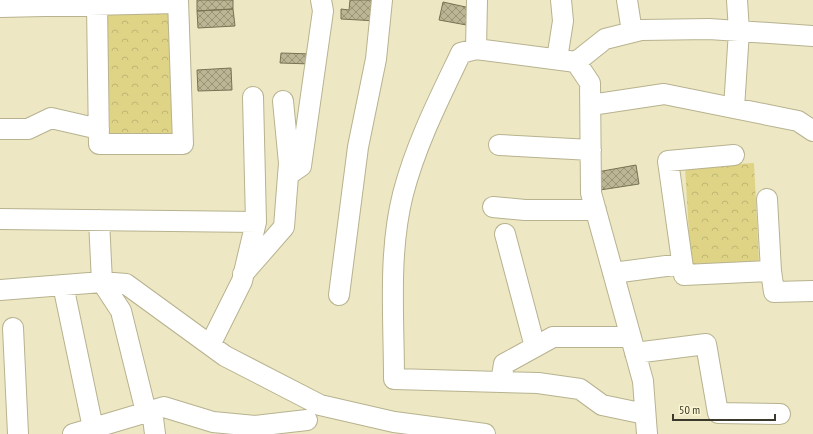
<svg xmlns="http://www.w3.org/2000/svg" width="813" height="434" font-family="'PT Sans Narrow',sans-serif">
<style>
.park{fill:url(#park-crowns)}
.building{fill:url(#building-cross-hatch);stroke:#777252}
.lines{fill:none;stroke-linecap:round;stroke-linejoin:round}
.minor-casing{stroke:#b7b28f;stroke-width:22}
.minor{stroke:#fff;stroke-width:20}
</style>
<defs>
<pattern id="park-crowns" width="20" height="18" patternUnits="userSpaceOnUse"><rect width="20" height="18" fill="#dfd385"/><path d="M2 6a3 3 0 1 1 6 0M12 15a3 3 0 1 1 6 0" fill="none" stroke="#c0b673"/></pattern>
<pattern id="building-cross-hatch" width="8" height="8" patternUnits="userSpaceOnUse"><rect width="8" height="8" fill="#bbb593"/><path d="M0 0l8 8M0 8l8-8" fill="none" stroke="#999478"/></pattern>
</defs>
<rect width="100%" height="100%" fill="#ede8c3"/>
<path class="park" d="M 168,12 L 172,133 L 110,135 L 106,13 Z
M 754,163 L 759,262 L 691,266 L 685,167 Z"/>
<path class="building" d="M 197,0 L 233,0 L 233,9 L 197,11 Z
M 350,0 L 378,0 L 377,21 L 341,19 L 341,9 L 349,10 Z
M 443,2 L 475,9 L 472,26 L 439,20 Z
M 233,9 L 235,26 L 198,28 L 197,11 Z
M 281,53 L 312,54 L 312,64 L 280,63 Z
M 231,68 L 232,90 L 198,91 L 197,70 Z
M 636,165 L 639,184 L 600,190 L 597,172 Z"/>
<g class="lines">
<g class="minor-casing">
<path id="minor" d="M 477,0 L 476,49 L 576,62 L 590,83 L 591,193 L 643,381 L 647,434
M 627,0 L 632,32
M 97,5 L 99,144 L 183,144 L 178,0
M 0,7 L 178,3
M 476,49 L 461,53 C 439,99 416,144 403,194 C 388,253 394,318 394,379 L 538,383 L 580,389 L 602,405 L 645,414
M 557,59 L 563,21 L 561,0
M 576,62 L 605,39 L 641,30 L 709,29 L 813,36
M 591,105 L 664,94 L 798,121 L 813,131
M 734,108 L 739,31 L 737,0
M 0,129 L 28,129 L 51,118 L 99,129
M 499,145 L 591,150
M 734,155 L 668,161 L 684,275 L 771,271
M 288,175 L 301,166 L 323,11 L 321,0
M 767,199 L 771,271 L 774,292 L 813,291
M 493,207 L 525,210 L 596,210
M 0,219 L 256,222 L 253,97
M 99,220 L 102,282 L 121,311 L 146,412
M 505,234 L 535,347
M 613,273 L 681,264
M 243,274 L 284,227 L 289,163 L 283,101
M 63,285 L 93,428
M 0,290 L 102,282 L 126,284 L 225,356 L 320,405 L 394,422 L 485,434
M 339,295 L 358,147 L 376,59 L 382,0
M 13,328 L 18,434
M 210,345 L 242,281 L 256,222
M 635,353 L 706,344 L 718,413 L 780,414
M 501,382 L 504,364 L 553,337 L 631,337
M 152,410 L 155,434
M 73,434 L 164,407 L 213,422 L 255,426 L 307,420"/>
</g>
<use href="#minor" class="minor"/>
</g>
<path d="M673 414v6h102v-6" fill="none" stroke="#3b392b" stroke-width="2"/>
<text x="679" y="414" font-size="12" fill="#3b392b" stroke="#faf5d0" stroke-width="3" paint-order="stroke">50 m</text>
</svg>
